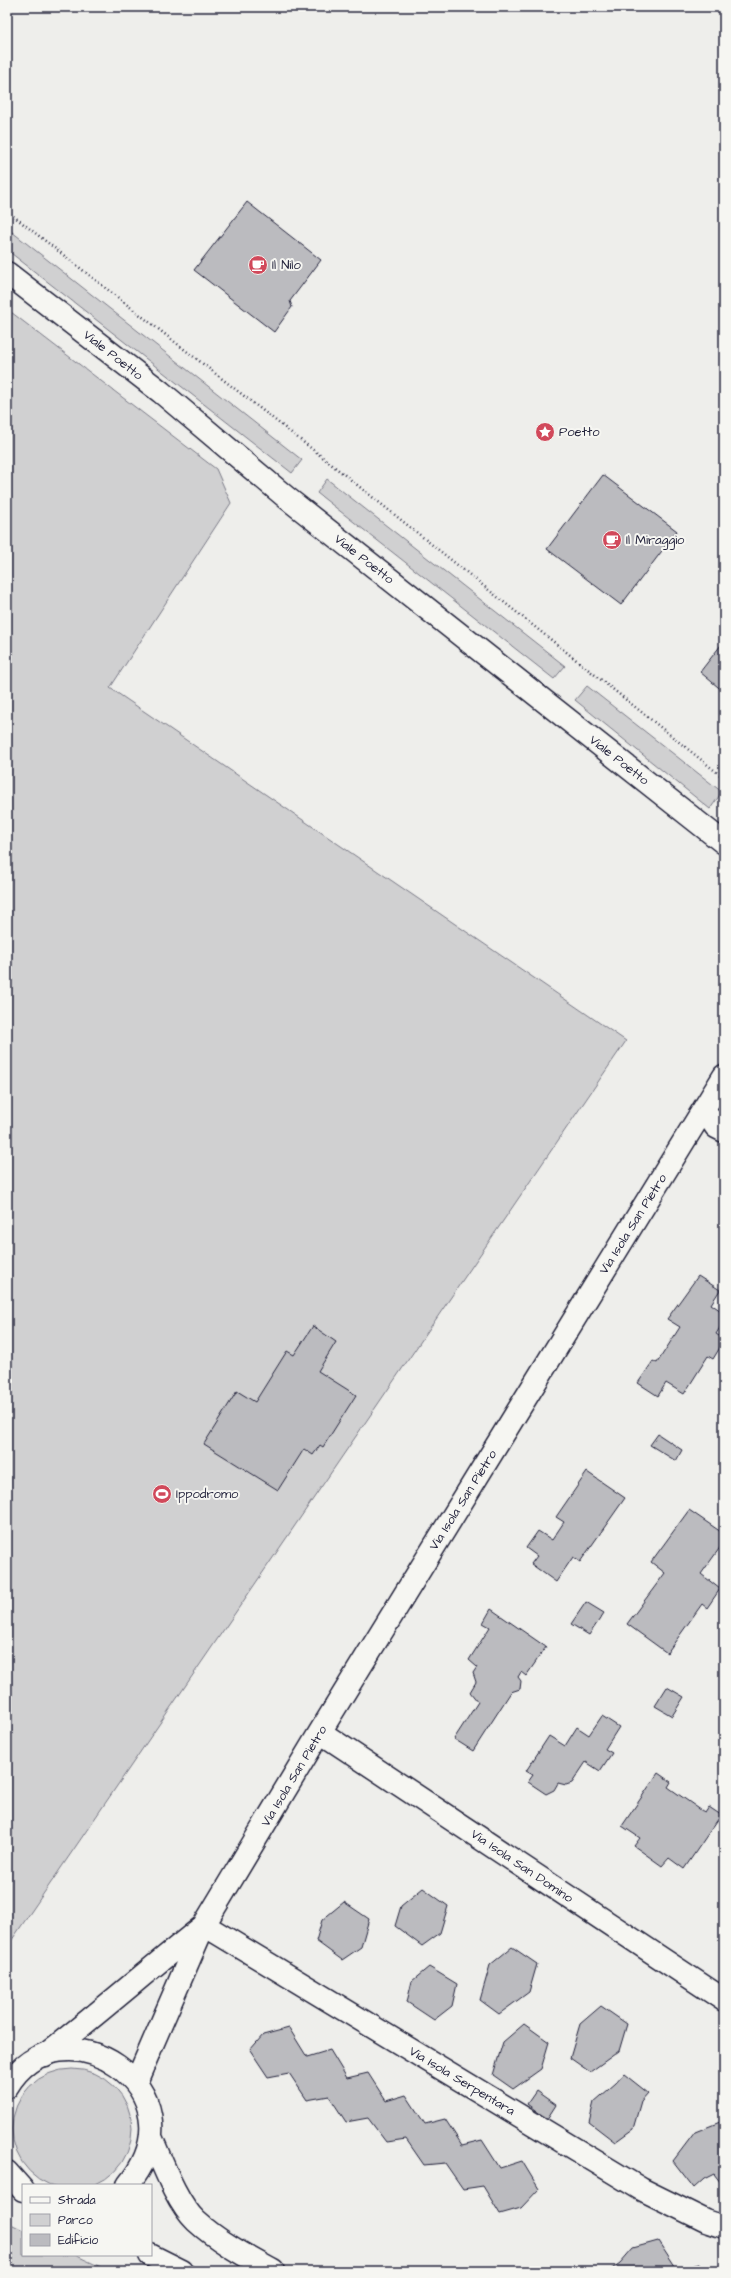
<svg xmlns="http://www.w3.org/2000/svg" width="731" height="2278" font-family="'Architects Daughter',sans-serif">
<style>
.green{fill:#d0d0d1;stroke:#797986}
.building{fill:#bbbbbf;stroke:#22223b}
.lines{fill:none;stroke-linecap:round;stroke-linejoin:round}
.street-casing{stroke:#22223b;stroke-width:25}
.secondary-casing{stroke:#22223b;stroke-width:25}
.path{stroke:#22223b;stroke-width:2.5;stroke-dasharray:1 3;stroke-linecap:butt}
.street{stroke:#f6f6f2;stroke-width:22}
.secondary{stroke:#f6f6f2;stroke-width:22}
.labels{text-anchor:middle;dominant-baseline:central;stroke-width:4;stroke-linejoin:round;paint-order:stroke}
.poi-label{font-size:13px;fill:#22223b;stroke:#f6f6f2;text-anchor:start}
.street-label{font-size:13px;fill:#22223b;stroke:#f6f6f2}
</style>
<rect width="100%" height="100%" fill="#eeeeeb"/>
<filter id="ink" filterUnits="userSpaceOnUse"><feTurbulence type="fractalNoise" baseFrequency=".025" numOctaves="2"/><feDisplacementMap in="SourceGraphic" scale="8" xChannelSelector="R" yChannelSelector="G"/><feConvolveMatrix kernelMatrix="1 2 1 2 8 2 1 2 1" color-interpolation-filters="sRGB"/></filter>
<g filter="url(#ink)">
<path class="green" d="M 7,228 L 302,460 L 292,473 L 7,250 Z
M 7,309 L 216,469 L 231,503 L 110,688 L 626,1041 L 7,1947 Z
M 327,479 L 565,666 L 554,679 L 317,493 Z
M 587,686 L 722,792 L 710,809 L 575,700 Z
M12 2129a60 60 0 1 1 120 0a60 60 0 1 1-120 0Z
M 7,2222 L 23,2230 L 23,2255 L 75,2255 L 109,2271 L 7,2271 Z"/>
<path class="building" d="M 247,202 L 321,260 L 290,301 L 292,307 L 274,332 L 194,270 Z
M 603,475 L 677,531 L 621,605 L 547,549 Z
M 721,645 L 724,647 L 724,692 L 700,672 Z
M 698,1276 L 720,1290 L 711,1304 L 724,1313 L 724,1321 L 716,1334 L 724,1339 L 724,1341 L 713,1359 L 708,1356 L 684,1394 L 666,1383 L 658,1396 L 638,1383 L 653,1361 L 657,1363 L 680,1327 L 667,1319 Z
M 313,1326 L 336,1342 L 318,1371 L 356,1395 L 323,1447 L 320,1445 L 313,1455 L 304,1449 L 278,1490 L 204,1444 L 237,1391 L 255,1402 L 287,1351 L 294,1355 Z
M 658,1434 L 682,1450 L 676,1461 L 650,1445 Z
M 587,1472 L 625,1498 L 580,1562 L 573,1557 L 556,1582 L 531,1564 L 537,1556 L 526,1548 L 538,1531 L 552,1540 L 564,1522 L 556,1517 Z
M 689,1510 L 724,1534 L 724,1542 L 701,1574 L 720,1589 L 707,1608 L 702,1604 L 667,1653 L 627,1624 L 665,1573 L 651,1562 Z
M 586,1602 L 604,1613 L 589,1635 L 571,1624 Z
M 491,1609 L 546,1647 L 526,1676 L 521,1672 L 518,1677 L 521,1681 L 520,1689 L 511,1692 L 473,1751 L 454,1739 L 478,1702 L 470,1692 L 476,1682 L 473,1673 L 477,1667 L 469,1660 L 490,1627 L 483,1623 Z
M 667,1687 L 684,1697 L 672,1716 L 655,1706 Z
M 602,1716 L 619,1727 L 605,1749 L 612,1753 L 600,1771 L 586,1762 L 572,1783 L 566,1785 L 558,1783 L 554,1790 L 546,1794 L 528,1782 L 533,1775 L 526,1771 L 549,1736 L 565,1746 L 577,1727 L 589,1735 Z
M 658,1773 L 671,1782 L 668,1787 L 705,1813 L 709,1807 L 721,1815 L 684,1869 L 669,1858 L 662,1866 L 634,1846 L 640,1838 L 622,1826 Z
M 423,1888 L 448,1906 L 440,1933 L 422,1946 L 395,1926 L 401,1906 Z
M 344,1902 L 369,1919 L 361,1947 L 342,1960 L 316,1941 L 322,1920 Z
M 512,1947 L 537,1964 L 529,1992 L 499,2014 L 480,2000 L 490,1965 Z
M 429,1967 L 457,1984 L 452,2006 L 434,2020 L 407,2002 L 412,1981 Z
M 601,2006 L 627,2024 L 619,2051 L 590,2072 L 570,2058 L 580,2024 Z
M 524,2024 L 549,2042 L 541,2069 L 513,2089 L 493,2075 L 503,2042 Z
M 289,2028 L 307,2057 L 330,2050 L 347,2078 L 368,2073 L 386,2101 L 406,2095 L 425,2124 L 445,2119 L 462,2145 L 482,2140 L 500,2168 L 522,2161 L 539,2189 L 521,2208 L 500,2214 L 483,2186 L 463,2189 L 445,2163 L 424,2165 L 406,2139 L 386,2142 L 368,2118 L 346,2122 L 329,2096 L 307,2100 L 289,2073 L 268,2077 L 250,2050 L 263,2035 Z
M 624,2074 L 648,2093 L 641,2101 L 633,2129 L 615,2142 L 589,2122 L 594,2102 L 616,2083 Z
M 536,2091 L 556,2105 L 547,2119 L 527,2104 Z
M 720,2122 L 724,2127 L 724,2187 L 714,2174 L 704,2179 L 694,2188 L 673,2161 L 695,2132 Z
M 658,2241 L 677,2270 L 699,2264 L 704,2271 L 609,2271 L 620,2263 L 633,2248 Z"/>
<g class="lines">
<g class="street-casing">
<path id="street" d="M 7,273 L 161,392 L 287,498 L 724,843
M 704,1109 L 716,1127 L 724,1131
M 320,1732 L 724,2000
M 204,1925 L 641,2189 L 706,2221 L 724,2227
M 45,2055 C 98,2014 149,1969 202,1927
M 136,2082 L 204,1925 L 320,1732 L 724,1076"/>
</g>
<g class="secondary-casing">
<path id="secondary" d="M 7,2087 C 60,1997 208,2088 128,2185
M 151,2137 C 162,2162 176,2202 196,2221 C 219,2242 246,2256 273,2271
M 7,2172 L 23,2190
M 150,2255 L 182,2271"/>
</g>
<path class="path" d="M 7,211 L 321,456 L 724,778"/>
<use href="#street" class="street"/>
<use href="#secondary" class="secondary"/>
</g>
</g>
<defs>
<g id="cafe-disc" transform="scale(1)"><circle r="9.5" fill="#d1495b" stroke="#f6f6f2"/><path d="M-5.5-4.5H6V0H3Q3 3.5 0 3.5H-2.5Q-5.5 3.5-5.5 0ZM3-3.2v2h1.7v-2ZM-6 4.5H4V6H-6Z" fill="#fff"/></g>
<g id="sight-disc" transform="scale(1)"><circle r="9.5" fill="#d1495b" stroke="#f6f6f2"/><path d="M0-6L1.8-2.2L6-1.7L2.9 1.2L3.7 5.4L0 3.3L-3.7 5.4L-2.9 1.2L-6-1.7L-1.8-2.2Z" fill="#fff"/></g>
<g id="stadium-disc" transform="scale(1)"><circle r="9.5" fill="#d1495b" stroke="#f6f6f2"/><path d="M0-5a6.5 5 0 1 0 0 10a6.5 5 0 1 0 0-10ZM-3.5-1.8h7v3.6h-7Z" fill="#fff"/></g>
</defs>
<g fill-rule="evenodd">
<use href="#cafe-disc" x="258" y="265"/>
<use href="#sight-disc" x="545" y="432"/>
<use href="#cafe-disc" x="612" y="540"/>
<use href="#stadium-disc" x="162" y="1494"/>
</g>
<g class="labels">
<g class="poi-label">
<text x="272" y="265">Il Nilo</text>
<text x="559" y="432">Poetto</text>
<text x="626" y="540">Il Miraggio</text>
<text x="176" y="1494">Ippodromo</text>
</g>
<g class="street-label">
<text transform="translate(113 355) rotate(38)">Viale Poetto</text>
<text transform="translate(364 559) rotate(38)">Viale Poetto</text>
<text transform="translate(619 760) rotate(38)">Viale Poetto</text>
<text transform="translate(633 1224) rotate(-58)">Via Isola San Pietro</text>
<text transform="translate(463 1500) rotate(-58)">Via Isola San Pietro</text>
<text transform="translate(294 1776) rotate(-59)">Via Isola San Pietro</text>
<text transform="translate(522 1866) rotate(34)">Via Isola San Domino</text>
<text transform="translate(462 2081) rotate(31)">Via Isola Serpentara</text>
</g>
</g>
<rect width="731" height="2278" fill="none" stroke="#f6f6f2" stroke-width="24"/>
<rect x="12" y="12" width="707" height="2254" fill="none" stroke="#22223b" stroke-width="1.5" filter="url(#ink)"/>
<rect x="22" y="2184" width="130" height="72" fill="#f6f6f2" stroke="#a1a1a9"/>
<rect x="30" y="2197" width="20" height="6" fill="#f6f6f2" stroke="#a1a1a9"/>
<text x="58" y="2204" font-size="12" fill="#22223b">Strada</text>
<rect x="30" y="2214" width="20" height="12" fill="#d0d0d1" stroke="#a1a1a9"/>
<text x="58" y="2224" font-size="12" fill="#22223b">Parco</text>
<rect x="30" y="2234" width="20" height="12" fill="#bbbbbf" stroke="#a1a1a9"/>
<text x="58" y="2244" font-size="12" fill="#22223b">Edificio</text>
</svg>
